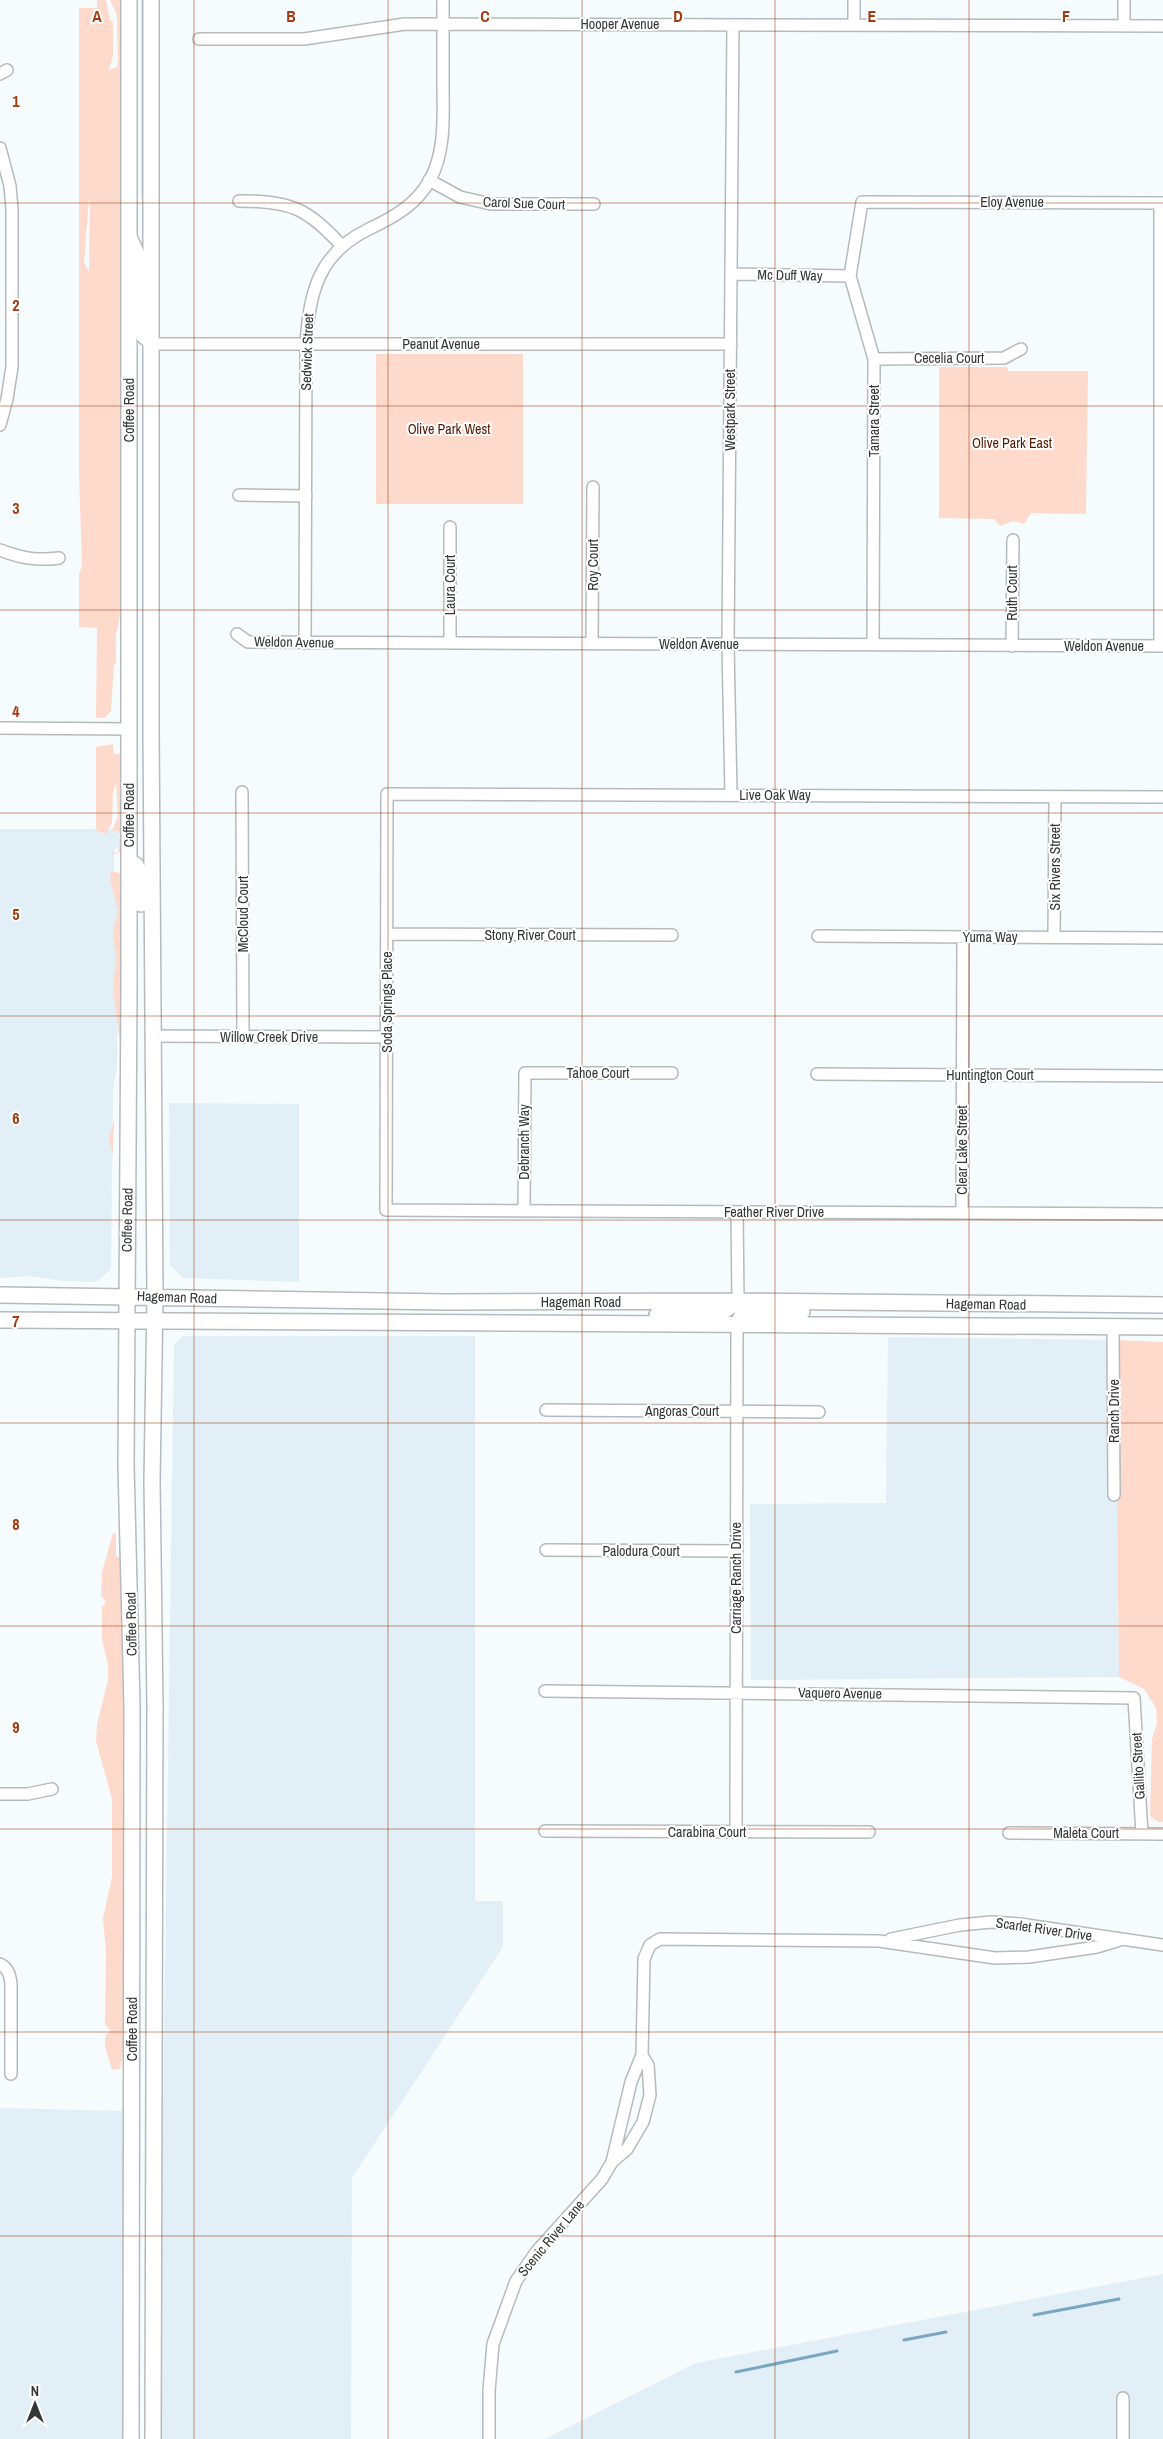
<svg xmlns="http://www.w3.org/2000/svg" width="1163" height="2439" font-family="'Archivo Narrow',sans-serif">
<style>
.built{fill:#e3eff6}
.green{fill:#fedacd;fill-rule:evenodd}
.lines{fill:none;stroke-linecap:round;stroke-linejoin:round}
.stream{stroke:#79a7c3;stroke-width:3}
.minor-casing{stroke:#b6babd;stroke-width:14}
.secondary-casing{stroke:#b6babd;stroke-width:18}
.minor{stroke:#fff;stroke-width:11}
.secondary{stroke:#fff;stroke-width:15}
.grid{fill:none;stroke:#a13b11;stroke-width:1;stroke-opacity:0.55}
.labels{text-anchor:middle;dominant-baseline:central;stroke-width:4;stroke-linejoin:round;paint-order:stroke}
.street-label{font-size:14px;fill:#333536;stroke:#fff}
.park-label{font-size:14px;fill:#541801;stroke:#fff}
.grid-label{font-size:16px;text-anchor:middle;font-weight:bold;fill:#a13b11;stroke:#fff;stroke-width:4;stroke-linejoin:round;paint-order:stroke}
</style>
<rect width="100%" height="100%" fill="#f6fbfe"/>
<path class="built" d="M 0,829 L 119,829 L 119,845 L 114,850 L 114,874 L 119,879 L 117,1066 L 113,1091 L 111,1269 L 97,1282 L 62,1281 L 30,1276 L 0,1278 Z
M 169,1103 L 299,1104 L 299,1282 L 183,1278 L 170,1265 Z
M 183,1336 L 475,1336 L 475,1901 L 503,1901 L 503,1947 L 352,2178 L 351,2439 L 162,2439 L 161,2252 L 174,1345 Z
M 888,1337 L 1115,1340 L 1119,1677 L 751,1680 L 750,1504 L 886,1503 Z
M 0,2108 L 126,2111 L 125,2439 L 0,2439 Z
M 1163,2274 L 1163,2439 L 545,2439 L 696,2363 Z"/>
<path class="green" d="M 97,0 L 106,0 L 110,20 L 113,22 L 113,56 L 109,70 L 117,67 L 118,63 L 117,15 L 110,0 L 121,0 L 121,609 L 116,636 L 116,665 L 114,664 L 111,711 L 105,718 L 96,718 L 97,628 L 79,627 L 79,574 L 82,567 L 79,475 L 79,8 L 97,8 ZM 89,199 L 90,199 L 89,271 L 84,263 Z
M 141,0 L 144,0 L 144,198 L 141,198 Z
M 376,354 L 523,354 L 523,504 L 376,504 Z
M 939,367 L 1007,367 L 1008,371 L 1088,371 L 1086,514 L 1031,513 L 1024,524 L 1013,521 L 1000,526 L 994,519 L 939,518 Z
M 113,744 L 114,754 L 119,754 L 122,752 L 122,846 L 120,852 L 112,855 L 110,853 L 118,852 L 120,834 L 117,831 L 112,831 L 118,816 L 116,784 L 113,791 L 112,822 L 106,834 L 96,830 L 96,747 Z
M 111,871 L 120,873 L 122,878 L 120,1043 L 113,989 L 116,960 L 113,932 L 118,910 L 110,880 Z
M 114,1118 L 113,1155 L 109,1139 Z
M 1115,1340 L 1163,1342 L 1163,1822 L 1158,1822 L 1150,1816 L 1152,1738 L 1157,1724 L 1156,1708 L 1144,1689 L 1119,1677 Z
M 113,1533 L 116,1534 L 116,1556 L 121,1558 L 123,1620 L 125,2045 L 120,2069 L 112,2070 L 105,2047 L 105,2037 L 110,2030 L 105,2025 L 106,1952 L 103,1918 L 112,1877 L 112,1799 L 96,1741 L 97,1724 L 108,1680 L 108,1666 L 102,1639 L 102,1607 L 106,1602 L 101,1595 L 102,1572 Z"/>
<g class="lines">
<path class="stream" d="M 1034,2315 L 1119,2299
M 904,2340 L 946,2332
M 736,2372 L 837,2351"/>
<g class="minor-casing">
<path id="minor" d="M 854,25 L 854,0
M 1124,26 L 1124,0
M 199,39 L 304,39 L 405,24 L 1163,26
M 0,74 L 7,70
M 0,148 L 10,186 L 12,209 L 12,367 L 7,399 L 0,425
M 429,180 L 460,197 L 491,204 L 594,204
M 239,201 C 291,201 307,208 342,246
M 130,234 L 139,254 L 140,328 L 142,337 L 151,344 L 731,344
M 731,274 L 850,276
M 874,359 L 1004,358 L 1021,349
M 239,495 L 306,496
M 0,550 C 21,558 37,561 59,558
M 237,634 L 248,642 L 1163,646
M 305,643 L 306,344 C 309,292 319,253 369,229 C 394,217 416,205 430,180 C 446,150 443,116 443,83 C 443,56 443,28 443,0
M 450,643 L 450,527
M 592,644 L 593,487
M 873,644 L 874,359 L 850,276 L 862,202 L 1163,203
M 1012,646 L 1013,540
M 1160,646 L 1160,203
M 0,728 L 128,729
M 242,792 L 243,1037
M 731,795 L 728,644 L 733,25
M 1163,797 L 387,794 L 386,1210 L 1163,1214
M 387,934 L 672,935
M 818,936 L 1163,938
M 1054,937 L 1055,797
M 152,1036 L 386,1037
M 817,1074 L 1163,1076
M 524,1211 L 525,1073 L 672,1073
M 737,1212 L 738,1301
M 962,1213 L 963,937
M 1113,1326 L 1114,1495
M 546,1410 L 819,1412
M 546,1550 L 737,1551
M 545,1691 L 1134,1698 L 1142,1834
M 0,1794 L 28,1794 L 52,1789
M 545,1831 L 869,1832
M 736,1832 L 737,1325
M 1009,1833 L 1163,1834
M 891,1939 L 960,1925 L 991,1922 L 1020,1924 L 1163,1945
M 0,1964 C 8,1968 10,1975 11,1984 L 11,2074
M 612,2162 L 631,2082 L 642,2055 L 644,1959 L 650,1945 L 660,1939 L 879,1941 L 995,1958 L 1029,1957 L 1097,1947 L 1120,1940
M 489,2439 L 489,2391 L 493,2344 L 516,2281 L 537,2251 L 602,2179 L 612,2162 L 627,2149 L 643,2122 L 650,2095 L 648,2065 L 642,2055
M 1123,2439 L 1123,2398"/>
</g>
<g class="secondary-casing">
<path id="secondary" d="M 129,0 L 129,991 L 126,1465 L 132,1706 L 131,2439
M 151,0 L 151,729 L 155,1297 L 152,1481 L 155,1706 L 153,2439
M 129,862 L 136,865 L 140,875 L 141,904
M 0,1295 L 446,1302 L 738,1301 L 1163,1305
M 657,1315 L 724,1311 L 738,1301
M 0,1320 L 1163,1327
M 737,1325 L 744,1312 L 802,1312"/>
</g>
<use href="#minor" class="minor"/>
<use href="#secondary" class="secondary"/>
</g>
<path class="grid" d="M 194,0 L 194,2439M 388,0 L 388,2439M 582,0 L 582,2439M 775,0 L 775,2439M 969,0 L 969,2439M 0,203 L 1163,203M 0,406 L 1163,406M 0,610 L 1163,610M 0,813 L 1163,813M 0,1016 L 1163,1016M 0,1220 L 1163,1220M 0,1423 L 1163,1423M 0,1626 L 1163,1626M 0,1829 L 1163,1829M 0,2032 L 1163,2032M 0,2236 L 1163,2236"/>
<g class="labels">
<g class="street-label">
<text x="620" y="24">Hooper Avenue</text>
<text x="1012" y="202">Eloy Avenue</text>
<text transform="translate(524 203) rotate(2)">Carol Sue Court</text>
<text transform="translate(790 275) rotate(1)">Mc Duff Way</text>
<text x="441" y="344">Peanut Avenue</text>
<text transform="translate(307 352) rotate(-88)">Sedwick Street</text>
<text x="949" y="358">Cecelia Court</text>
<text transform="translate(129 410) rotate(-90)">Coffee Road</text>
<text transform="translate(730 410) rotate(-90)">Westpark Street</text>
<text transform="translate(874 421) rotate(-90)">Tamara Street</text>
<text transform="translate(593 565) rotate(-90)">Roy Court</text>
<text transform="translate(450 585) rotate(-90)">Laura Court</text>
<text transform="translate(1012 593) rotate(-90)">Ruth Court</text>
<text transform="translate(294 642) rotate(1)">Weldon Avenue</text>
<text x="699" y="644">Weldon Avenue</text>
<text x="1104" y="646">Weldon Avenue</text>
<text x="775" y="795">Live Oak Way</text>
<text transform="translate(129 815) rotate(-90)">Coffee Road</text>
<text transform="translate(1055 867) rotate(-90)">Six Rivers Street</text>
<text transform="translate(243 914) rotate(-90)">McCloud Court</text>
<text x="530" y="935">Stony River Court</text>
<text x="990" y="937">Yuma Way</text>
<text transform="translate(387 1002) rotate(-90)">Soda Springs Place</text>
<text x="269" y="1037">Willow Creek Drive</text>
<text x="598" y="1073">Tahoe Court</text>
<text x="990" y="1075">Huntington Court</text>
<text transform="translate(524 1142) rotate(-90)">Debranch Way</text>
<text transform="translate(962 1150) rotate(-90)">Clear Lake Street</text>
<text x="774" y="1212">Feather River Drive</text>
<text transform="translate(127 1220) rotate(-89)">Coffee Road</text>
<text transform="translate(177 1297) rotate(2)">Hageman Road</text>
<text x="581" y="1302">Hageman Road</text>
<text transform="translate(986 1304) rotate(1)">Hageman Road</text>
<text x="682" y="1411">Angoras Court</text>
<text transform="translate(1114 1411) rotate(-90)">Ranch Drive</text>
<text x="641" y="1551">Palodura Court</text>
<text transform="translate(736 1578) rotate(-90)">Carriage Ranch Drive</text>
<text transform="translate(131 1624) rotate(-91)">Coffee Road</text>
<text transform="translate(840 1693) rotate(1)">Vaquero Avenue</text>
<text transform="translate(1138 1766) rotate(-93)">Gallito Street</text>
<text x="707" y="1832">Carabina Court</text>
<text x="1086" y="1833">Maleta Court</text>
<text transform="translate(1044 1929) rotate(8)">Scarlet River Drive</text>
<text transform="translate(132 2029) rotate(-90)">Coffee Road</text>
<text transform="translate(551 2238) rotate(-50)">Scenic River Lane</text>
</g>
<g class="park-label">
<text x="449" y="429">Olive Park West</text>
<text x="1012" y="443">Olive Park East</text>
</g>
</g>
<g class="grid-label">
<text x="97" y="22">A</text>
<text x="291" y="22">B</text>
<text x="485" y="22">C</text>
<text x="678" y="22">D</text>
<text x="872" y="22">E</text>
<text x="1066" y="22">F</text>
<text x="16" y="107">1</text>
<text x="16" y="311">2</text>
<text x="16" y="514">3</text>
<text x="16" y="717">4</text>
<text x="16" y="920">5</text>
<text x="16" y="1124">6</text>
<text x="16" y="1327">7</text>
<text x="16" y="1530">8</text>
<text x="16" y="1733">9</text>
</g>
<g transform="translate(35 2404)" stroke="#ffffff" stroke-width="4" paint-order="stroke">
<path d="M0-4L9 19L0 12L-9 19Z" fill="#333536"/>
<text y="-8" font-size="14" font-weight="bold" text-anchor="middle" fill="#333536">N</text>
</g>
</svg>
